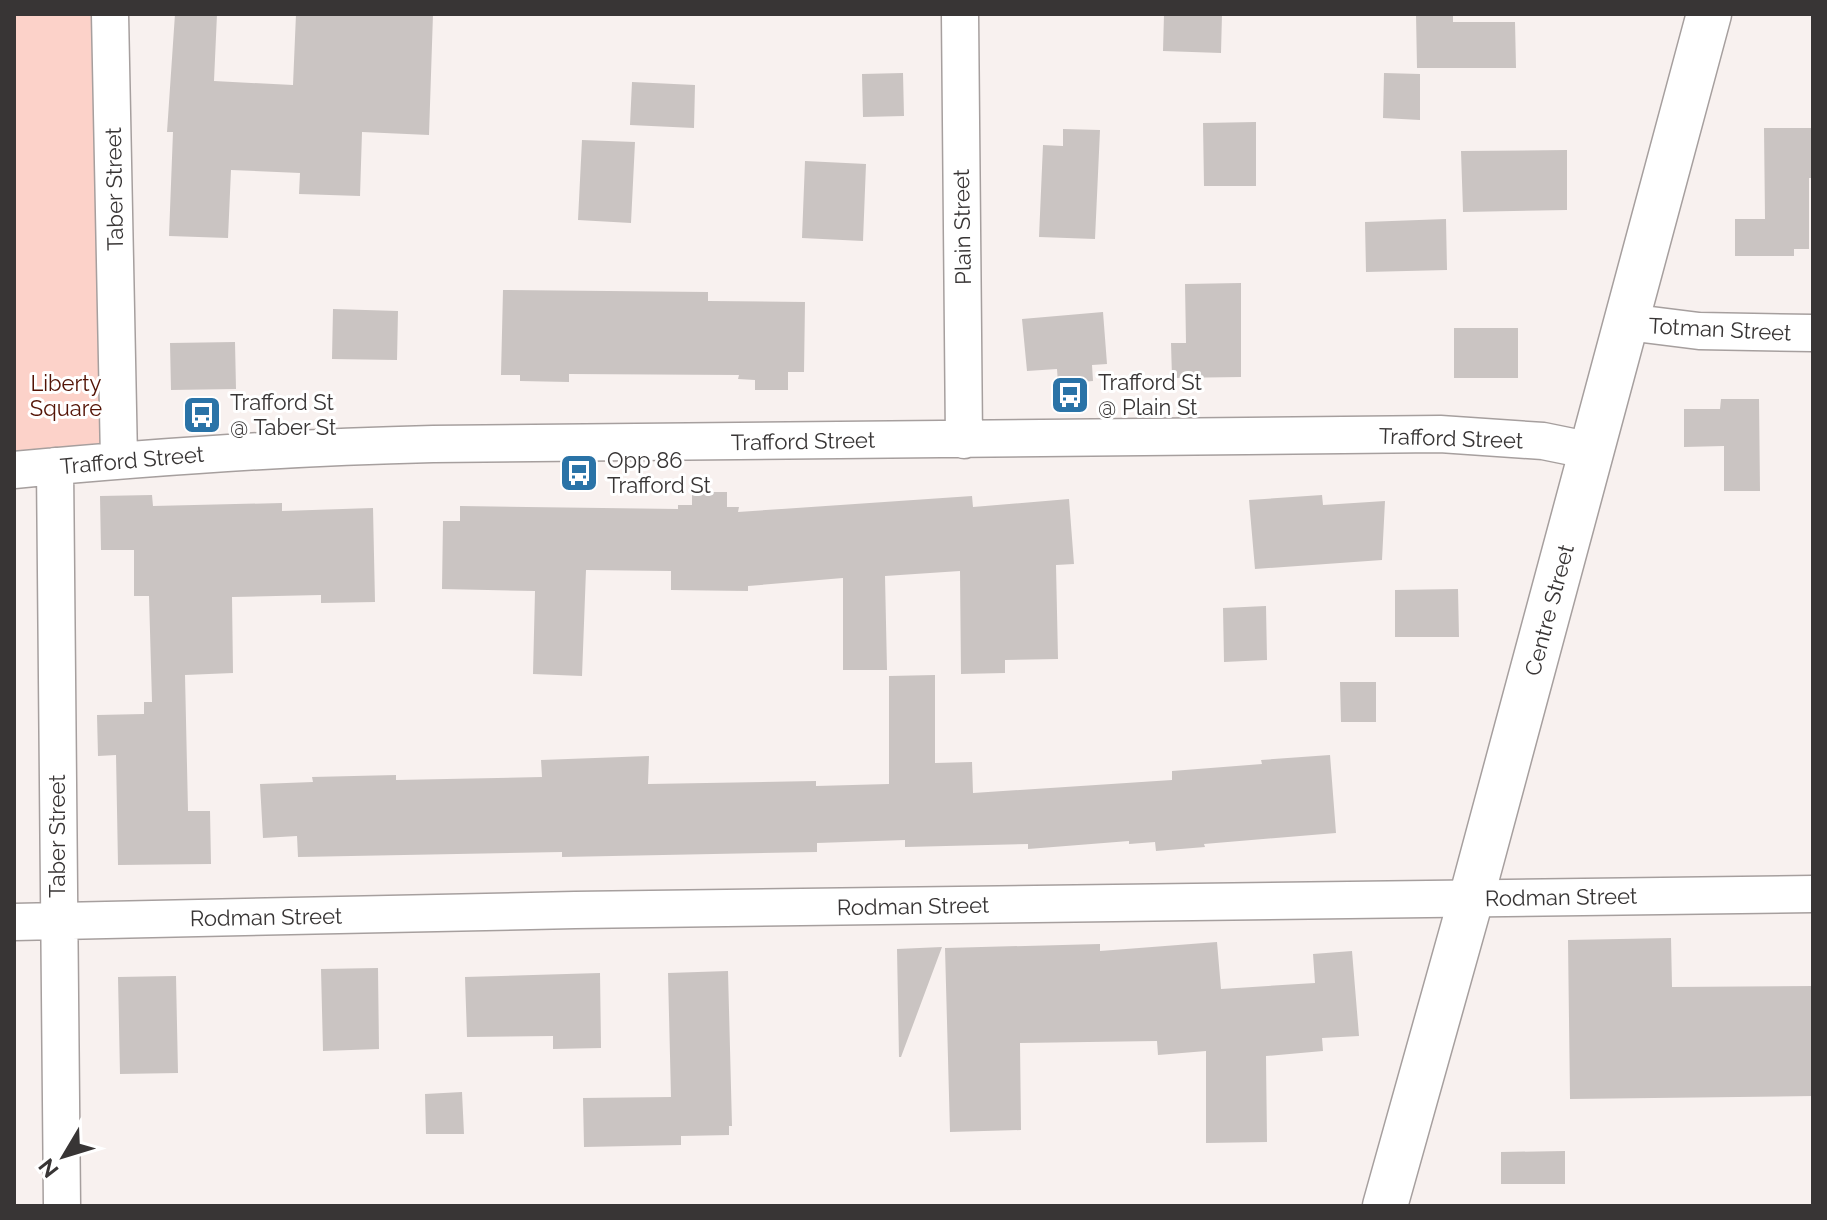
<svg xmlns="http://www.w3.org/2000/svg" width="1827" height="1220" font-family="Raleway,sans-serif">
<style>
.green{fill:#fcd2c9}
.building{fill:#cac4c2}
.lines{fill:none;stroke-linecap:round;stroke-linejoin:round}
.minor-casing{stroke:#a69f9e;stroke-width:39}
.secondary-casing{stroke:#a69f9e;stroke-width:47}
.minor{stroke:#fff;stroke-width:36}
.secondary{stroke:#fff;stroke-width:44}
.labels{text-anchor:middle;dominant-baseline:central;stroke-width:6;stroke-linejoin:round;paint-order:stroke}
.street-label{font-size:22px;fill:#383535;stroke:#fff}
.poi-label{font-size:22px;fill:#383535;stroke:#fff;text-anchor:start}
.park-label{font-size:22px;fill:#531305;stroke:#fff}
</style>
<rect width="100%" height="100%" fill="#f8f1ef"/>
<path class="green" d="M 14,14 L 110,14 L 119,459 L 14,470 Z"/>
<path class="building" d="M 175,14 L 217,14 L 214,81 L 293,85 L 296,14 L 433,14 L 429,135 L 362,132 L 360,196 L 299,194 L 300,173 L 231,170 L 228,238 L 169,236 L 173,132 L 167,132 Z
M 1164,14 L 1222,14 L 1221,53 L 1163,51 Z
M 1416,14 L 1453,14 L 1453,22 L 1515,22 L 1516,68 L 1417,68 Z
M 903,73 L 904,116 L 863,117 L 862,74 Z
M 1384,73 L 1420,74 L 1420,120 L 1383,118 Z
M 632,82 L 695,85 L 694,128 L 630,125 Z
M 1256,122 L 1256,186 L 1204,186 L 1203,123 Z
M 1764,128 L 1813,128 L 1813,178 L 1809,178 L 1809,249 L 1794,249 L 1794,256 L 1735,256 L 1735,219 L 1765,219 Z
M 1063,129 L 1100,130 L 1095,239 L 1039,237 L 1043,145 L 1063,146 Z
M 582,140 L 635,142 L 631,223 L 578,220 Z
M 1567,150 L 1567,210 L 1463,212 L 1461,151 Z
M 805,161 L 866,164 L 863,241 L 802,238 Z
M 1446,219 L 1447,270 L 1366,272 L 1365,222 Z
M 1241,283 L 1241,377 L 1172,378 L 1171,343 L 1186,343 L 1185,284 Z
M 503,290 L 708,292 L 708,301 L 805,302 L 804,372 L 788,372 L 788,390 L 755,390 L 755,380 L 738,379 L 739,375 L 569,374 L 569,382 L 520,381 L 520,375 L 501,375 Z
M 333,309 L 398,311 L 397,360 L 332,359 Z
M 1103,312 L 1107,364 L 1092,365 L 1093,381 L 1058,384 L 1057,369 L 1027,371 L 1022,319 Z
M 1454,328 L 1518,328 L 1518,378 L 1454,378 Z
M 235,342 L 236,389 L 171,390 L 170,343 Z
M 1721,399 L 1759,399 L 1760,491 L 1724,491 L 1724,446 L 1684,447 L 1684,409 L 1720,409 Z
M 692,492 L 727,492 L 727,507 L 739,507 L 738,512 L 972,496 L 973,507 L 1069,499 L 1074,564 L 1056,565 L 1058,659 L 1005,660 L 1005,673 L 961,674 L 960,571 L 885,576 L 887,670 L 843,670 L 843,578 L 748,586 L 748,591 L 671,590 L 671,571 L 586,570 L 582,676 L 533,674 L 535,591 L 442,589 L 443,521 L 460,521 L 460,506 L 678,509 L 678,505 L 692,505 Z
M 152,495 L 153,506 L 282,503 L 282,511 L 373,508 L 375,602 L 321,603 L 321,595 L 232,597 L 233,673 L 185,675 L 188,811 L 210,811 L 211,864 L 118,865 L 116,755 L 98,756 L 97,715 L 144,714 L 144,702 L 152,702 L 149,596 L 134,596 L 134,550 L 101,550 L 100,496 Z
M 1322,495 L 1323,505 L 1385,501 L 1382,560 L 1255,569 L 1249,500 Z
M 1458,589 L 1459,637 L 1395,637 L 1395,590 Z
M 1266,606 L 1267,660 L 1224,662 L 1223,608 Z
M 935,675 L 935,763 L 972,762 L 973,793 L 1172,780 L 1172,771 L 1262,764 L 1261,760 L 1330,755 L 1336,833 L 1204,844 L 1205,847 L 1156,851 L 1155,842 L 1129,844 L 1129,841 L 1028,849 L 1028,844 L 905,847 L 905,840 L 817,843 L 817,852 L 562,857 L 562,852 L 298,857 L 297,836 L 263,838 L 260,784 L 313,782 L 312,777 L 396,775 L 396,780 L 542,777 L 541,760 L 649,756 L 648,784 L 816,781 L 816,786 L 889,784 L 889,676 Z
M 1340,682 L 1376,682 L 1376,722 L 1341,722 Z
M 1671,938 L 1672,987 L 1813,986 L 1813,1096 L 1570,1099 L 1568,940 Z
M 1217,942 L 1221,989 L 1315,983 L 1313,954 L 1352,951 L 1359,1036 L 1322,1038 L 1323,1051 L 1266,1056 L 1267,1142 L 1206,1143 L 1206,1051 L 1158,1055 L 1157,1041 L 1020,1043 L 1021,1130 L 950,1132 L 945,948 L 1100,944 L 1100,951 Z
M 942,947 L 901,1057 L 899,1057 L 897,949 Z
M 378,968 L 379,1049 L 323,1051 L 321,969 Z
M 728,971 L 732,1126 L 729,1126 L 729,1135 L 681,1136 L 681,1145 L 584,1147 L 583,1098 L 671,1097 L 668,973 Z
M 600,973 L 601,1048 L 553,1049 L 553,1036 L 467,1037 L 465,977 Z
M 176,976 L 178,1073 L 120,1074 L 118,977 Z
M 462,1092 L 464,1134 L 426,1134 L 425,1094 Z
M 1565,1151 L 1565,1184 L 1501,1184 L 1501,1152 Z"/>
<g class="lines">
<g class="minor-casing">
<path id="minor" d="M 110,14 L 119,459
M 960,14 L 964,440
M 1627,322 L 1699,331 L 1813,333
M 55,466 L 62,1206
M 14,470 C 154,457 292,447 433,444 L 1440,434 L 1543,441 L 1592,451
M 14,922 L 575,910 L 1813,894"/>
</g>
<g class="secondary-casing">
<path id="secondary" d="M 1385,1206 L 1471,899 L 1709,14"/>
</g>
<use href="#minor" class="minor"/>
<use href="#secondary" class="secondary"/>
</g>
<defs>
<g id="bus-square" transform="scale(2)"><rect x="-9" y="-9" width="18" height="18" rx="4" fill="#2a73a7" stroke="#fff"/><path d="M-5-6H5V4H4V6H2V4H-2V6H-4V4H-5ZM-3.5-4V0h7V-4ZM-3.5 1.2v1.5H-2V1.2ZM2 1.2v1.5H3.5V1.2Z" fill="#fff"/></g>
</defs>
<g fill-rule="evenodd">
<use href="#bus-square" x="1070" y="395"/>
<use href="#bus-square" x="202" y="415"/>
<use href="#bus-square" x="579" y="473"/>
</g>
<g class="labels">
<g class="street-label">
<text transform="translate(114 189) rotate(-91)">Taber Street</text>
<text transform="translate(962 227) rotate(-91)">Plain Street</text>
<text transform="translate(1720 329) rotate(3)">Totman Street</text>
<text transform="translate(1451 438) rotate(2)">Trafford Street</text>
<text transform="translate(803 441) rotate(-1)">Trafford Street</text>
<text transform="translate(132 460) rotate(-5)">Trafford Street</text>
<text transform="translate(1549 610) rotate(-75)">Centre Street</text>
<text transform="translate(57 836) rotate(-90)">Taber Street</text>
<text transform="translate(1561 897) rotate(-1)">Rodman Street</text>
<text transform="translate(913 906) rotate(-1)">Rodman Street</text>
<text transform="translate(266 917) rotate(-1)">Rodman Street</text>
</g>
<g class="poi-label">
<text x="1098" y="382">Trafford St<tspan x="1098" dy="25">@ Plain St</tspan></text>
<text x="230" y="402">Trafford St<tspan x="230" dy="25">@ Taber St</tspan></text>
<text x="607" y="460">Opp 86<tspan x="607" dy="25">Trafford St</tspan></text>
</g>
<g class="park-label">
<text x="66" y="383">Liberty<tspan x="66" dy="25">Square</tspan></text>
</g>
</g>
<rect width="1827" height="1220" fill="none" stroke="#383535" stroke-width="32"/>
<g transform="translate(64 1156) rotate(232)" stroke="#ffffff" stroke-width="6" paint-order="stroke">
<path d="M0-6L14 30L0 20L-14 30Z" fill="#383535"/>
<text y="-12" font-size="22" font-weight="bold" text-anchor="middle" fill="#383535">N</text>
</g>
</svg>
